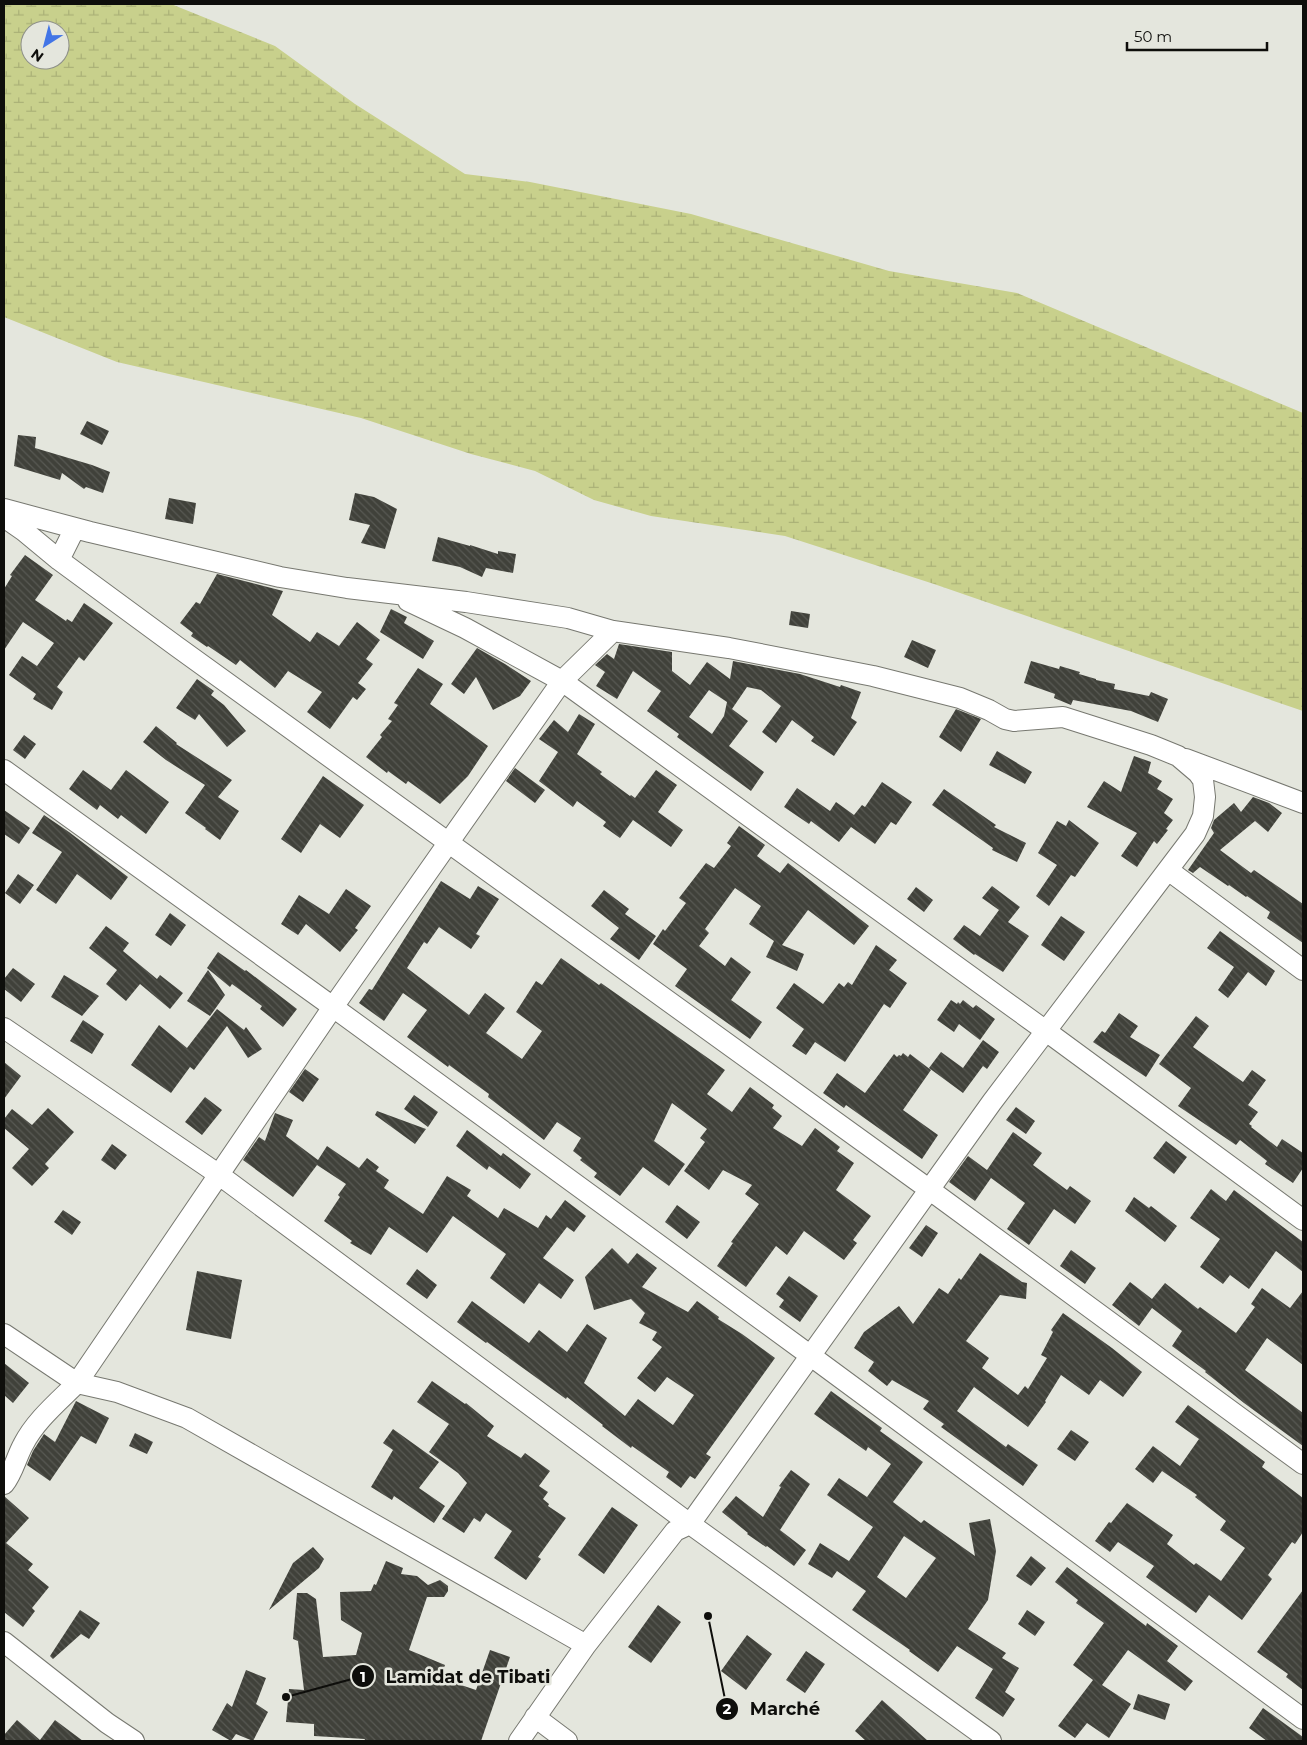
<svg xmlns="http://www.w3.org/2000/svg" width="1307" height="1745" font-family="Montserrat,sans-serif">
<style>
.wetland{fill:url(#wetland-marsh);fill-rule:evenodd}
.building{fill:url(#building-back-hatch);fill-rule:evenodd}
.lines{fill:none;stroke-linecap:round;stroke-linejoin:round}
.minor-casing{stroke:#777870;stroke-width:22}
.minor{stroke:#fff;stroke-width:20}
.leader{fill:none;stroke:#0e0e0b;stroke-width:2}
.callout-dot{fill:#0e0e0b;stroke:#e4e6dd;stroke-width:2}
.mark-label{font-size:15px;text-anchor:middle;font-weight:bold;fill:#fff}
.callout-label{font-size:18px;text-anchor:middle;font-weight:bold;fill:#0e0e0b;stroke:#e4e6dd;stroke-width:5;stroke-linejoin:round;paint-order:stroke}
</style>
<defs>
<pattern id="wetland-marsh" width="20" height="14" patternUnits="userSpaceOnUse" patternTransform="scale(1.25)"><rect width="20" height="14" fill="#c8d08c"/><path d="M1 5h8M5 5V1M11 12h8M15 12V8" fill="none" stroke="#abb177"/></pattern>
<pattern id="building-back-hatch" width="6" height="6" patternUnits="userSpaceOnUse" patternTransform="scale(1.25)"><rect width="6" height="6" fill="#40413a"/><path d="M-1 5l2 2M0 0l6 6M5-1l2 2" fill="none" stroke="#585953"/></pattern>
</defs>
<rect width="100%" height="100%" fill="#e4e6dd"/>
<path class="wetland" d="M 4,4 L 171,4 L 275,46 L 355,104 L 465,174 L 530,182 L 691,214 L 889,271 L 1017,293 L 1303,413 L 1303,711 L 934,584 L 785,536 L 651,516 L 594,500 L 535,471 L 471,454 L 361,418 L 117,362 L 4,317 ZM 30,30 L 60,30 L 60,60 L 30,60 Z"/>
<path class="building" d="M 87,421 L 109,431 L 102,445 L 80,434 Z
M 18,435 L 36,437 L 35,448 L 92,465 L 110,472 L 103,493 L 86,487 L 84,489 L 62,473 L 60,480 L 14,466 Z
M 355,493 L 374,497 L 397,509 L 385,549 L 361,543 L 370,525 L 349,520 Z
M 169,498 L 196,503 L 193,524 L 165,519 Z
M 438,537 L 470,546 L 470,545 L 498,554 L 498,551 L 516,554 L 513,573 L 486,568 L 482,577 L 460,567 L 432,561 Z
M 25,555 L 53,575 L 35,600 L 66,621 L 67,619 L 72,622 L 84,603 L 113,623 L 84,661 L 79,657 L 57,687 L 63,692 L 52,710 L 33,699 L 36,694 L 9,675 L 22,656 L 37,666 L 54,643 L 23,622 L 4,650 L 4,589 L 12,576 L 10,575 Z
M 217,574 L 283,591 L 272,615 L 310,642 L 317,632 L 339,646 L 357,622 L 380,640 L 366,659 L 373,664 L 358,683 L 366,689 L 357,700 L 353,697 L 330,729 L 307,712 L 322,692 L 288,671 L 275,688 L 240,660 L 236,665 L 208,646 L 207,647 L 191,636 L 193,633 L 180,623 L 196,602 L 200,604 Z
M 391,609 L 407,617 L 404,623 L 434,641 L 423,659 L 380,632 Z
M 791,611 L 810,614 L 808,628 L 789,625 Z
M 912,640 L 936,650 L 928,668 L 904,657 Z
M 619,644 L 672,652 L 672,671 L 690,685 L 707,662 L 730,679 L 733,661 L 800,674 L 840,687 L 841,685 L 861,692 L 851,718 L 857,722 L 834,756 L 811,741 L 814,737 L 792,720 L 776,743 L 762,732 L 781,706 L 761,690 L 747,687 L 732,709 L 748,721 L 729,746 L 764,772 L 751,791 L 677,737 L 679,734 L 647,711 L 661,691 L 633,671 L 617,699 L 596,686 L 605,672 L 595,665 L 607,654 L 614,659 ZM 709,690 L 727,702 L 724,716 L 712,734 L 689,717 Z
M 477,648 L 505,664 L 531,681 L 520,696 L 493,710 L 476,677 L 464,694 L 451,684 Z
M 1031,661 L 1059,669 L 1060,666 L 1080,672 L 1079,674 L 1096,679 L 1096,680 L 1115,684 L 1114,689 L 1149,696 L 1151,692 L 1168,699 L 1158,722 L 1131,711 L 1073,700 L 1071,705 L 1054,698 L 1055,694 L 1024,683 Z
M 418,668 L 443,684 L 430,704 L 488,746 L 468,776 L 440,804 L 408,781 L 406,784 L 388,771 L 387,773 L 366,757 L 382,737 L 380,735 L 392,721 L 388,719 L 398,705 L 394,703 Z
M 197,679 L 214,691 L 211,695 L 224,705 L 246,731 L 227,747 L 199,714 L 195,720 L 176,708 Z
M 956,709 L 981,719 L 961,752 L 939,737 Z
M 579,714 L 595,724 L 577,754 L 602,772 L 600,774 L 630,796 L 631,795 L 635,798 L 656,770 L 677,785 L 658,812 L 683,830 L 671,847 L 633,820 L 620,838 L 603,826 L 606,822 L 577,801 L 573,807 L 539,781 L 558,752 L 539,739 L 554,720 L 568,732 Z
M 156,726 L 177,743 L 176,744 L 232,780 L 218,797 L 239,811 L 220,840 L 205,829 L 206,828 L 185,813 L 205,785 L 166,760 L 143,742 Z
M 24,735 L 36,744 L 25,759 L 13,750 Z
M 997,751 L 1032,772 L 1025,784 L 989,765 Z
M 1134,756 L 1151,762 L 1148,773 L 1162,781 L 1157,789 L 1173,799 L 1164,813 L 1173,820 L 1166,829 L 1168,830 L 1157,844 L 1154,841 L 1137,867 L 1121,856 L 1137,833 L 1087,807 L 1104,781 L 1121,792 Z
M 515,768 L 545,790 L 535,803 L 506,781 Z
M 83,770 L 111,790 L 126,770 L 169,802 L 146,834 L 121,815 L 118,819 L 100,805 L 97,810 L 69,789 Z
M 323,776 L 364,805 L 340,838 L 320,824 L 301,853 L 281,839 Z
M 882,782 L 912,802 L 896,825 L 891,822 L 875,844 L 851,827 L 839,842 L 811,821 L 809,824 L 784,807 L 797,788 L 830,811 L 836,802 L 854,815 L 862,805 L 865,807 Z
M 944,789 L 996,825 L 994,827 L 1026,843 L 1017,862 L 992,850 L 993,848 L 932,805 Z
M 1253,797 L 1269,803 L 1282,813 L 1268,832 L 1255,821 L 1220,850 L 1251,873 L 1254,870 L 1303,904 L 1303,943 L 1267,918 L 1270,912 L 1247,896 L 1246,897 L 1229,885 L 1228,886 L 1200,867 L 1193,873 L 1188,870 L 1214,833 L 1211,828 L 1214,820 L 1234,803 L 1241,812 Z
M 4,810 L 30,828 L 19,844 L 4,834 Z
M 44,815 L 69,832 L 128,877 L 111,900 L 77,874 L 56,904 L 36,890 L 62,852 L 32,833 Z
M 1069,820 L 1099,843 L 1075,877 L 1071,875 L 1049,906 L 1036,896 L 1057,865 L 1038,853 L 1057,821 L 1066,826 Z
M 739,826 L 765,845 L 757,856 L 780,873 L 788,863 L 869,926 L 854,945 L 808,910 L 782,945 L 804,954 L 797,971 L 766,957 L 774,941 L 749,924 L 761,906 L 735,888 L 705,929 L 709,933 L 699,946 L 725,966 L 731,957 L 751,972 L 731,1000 L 762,1022 L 750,1039 L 675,986 L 687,969 L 653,944 L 663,929 L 665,931 L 686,903 L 679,898 L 706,863 L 714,868 L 731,846 L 727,843 Z
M 18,874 L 34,885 L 20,904 L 5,893 Z
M 441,881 L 470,899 L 478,886 L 499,899 L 476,934 L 480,936 L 471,949 L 439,927 L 427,944 L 424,942 L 407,968 L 469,1015 L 485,993 L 505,1008 L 486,1033 L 522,1059 L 542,1031 L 516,1012 L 536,981 L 542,985 L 561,958 L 599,985 L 601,983 L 725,1070 L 707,1094 L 732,1112 L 750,1087 L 774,1105 L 772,1108 L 782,1116 L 773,1128 L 802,1146 L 815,1128 L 840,1147 L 837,1151 L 854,1163 L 836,1190 L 871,1216 L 853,1240 L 857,1243 L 844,1260 L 804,1231 L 787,1255 L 776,1246 L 746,1287 L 717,1266 L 733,1243 L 731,1242 L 759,1204 L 745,1194 L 752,1185 L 723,1170 L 709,1190 L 684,1171 L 705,1142 L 700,1138 L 707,1129 L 672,1103 L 654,1141 L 685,1164 L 669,1186 L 643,1167 L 620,1196 L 594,1177 L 597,1173 L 580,1160 L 582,1158 L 573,1151 L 581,1138 L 557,1122 L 544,1140 L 488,1097 L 489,1094 L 449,1065 L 448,1067 L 407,1037 L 427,1010 L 403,993 L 384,1021 L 359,1003 L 369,989 L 372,990 Z
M 992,886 L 1020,907 L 1008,922 L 1029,936 L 1003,972 L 975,954 L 974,955 L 953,939 L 964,925 L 980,936 L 999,910 L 982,898 Z
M 916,887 L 933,900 L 924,912 L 907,899 Z
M 346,889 L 371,906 L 355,928 L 358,930 L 340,952 L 306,924 L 298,935 L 281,924 L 299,895 L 329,914 Z
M 604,890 L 629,909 L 625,914 L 656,936 L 639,960 L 610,939 L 619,928 L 591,906 Z
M 170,913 L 186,925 L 171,946 L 155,935 Z
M 1061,916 L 1085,932 L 1064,961 L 1041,945 Z
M 106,926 L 129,943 L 123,951 L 157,979 L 160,975 L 183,993 L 170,1009 L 140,984 L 126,1001 L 106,984 L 117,970 L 89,948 Z
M 1220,931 L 1275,971 L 1266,986 L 1248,972 L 1228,998 L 1218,990 L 1234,967 L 1207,948 Z
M 876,945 L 897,960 L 889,970 L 907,983 L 890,1008 L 884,1004 L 845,1062 L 815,1042 L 806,1055 L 792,1046 L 804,1029 L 776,1008 L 794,983 L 823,1004 L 839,983 L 844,987 L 848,982 L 852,985 Z
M 218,952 L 245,971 L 246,970 L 297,1009 L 283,1027 L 260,1009 L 262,1006 L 232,984 L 230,987 L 207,968 Z
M 13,968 L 35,984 L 21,1002 L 4,989 L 4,979 Z
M 208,970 L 225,995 L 210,1016 L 187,1001 Z
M 64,975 L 99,996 L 82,1016 L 51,997 Z
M 951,1000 L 957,1004 L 958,1002 L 960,1004 L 963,1000 L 973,1008 L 976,1005 L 995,1019 L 980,1040 L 959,1024 L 954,1032 L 937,1020 Z
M 217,1009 L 244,1030 L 246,1027 L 262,1049 L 248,1058 L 227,1026 L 194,1070 L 190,1067 L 171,1093 L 131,1065 L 159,1025 L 187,1048 Z
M 1119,1013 L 1138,1026 L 1130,1037 L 1160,1055 L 1146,1077 L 1093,1042 L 1102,1031 L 1105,1033 Z
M 1196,1016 L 1209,1026 L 1193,1047 L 1243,1082 L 1252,1070 L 1266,1080 L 1248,1105 L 1258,1112 L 1249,1124 L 1252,1126 L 1251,1127 L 1277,1147 L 1282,1139 L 1303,1153 L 1303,1168 L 1293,1183 L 1265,1164 L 1267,1161 L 1240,1140 L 1236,1145 L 1178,1106 L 1191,1088 L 1159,1064 Z
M 83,1020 L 104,1034 L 92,1054 L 70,1041 Z
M 983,1040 L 999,1052 L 987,1069 L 983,1066 L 963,1093 L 929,1068 L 941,1052 L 963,1068 Z
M 903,1053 L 908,1057 L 910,1054 L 931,1070 L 903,1110 L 938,1135 L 922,1159 L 846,1105 L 844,1108 L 823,1093 L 837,1073 L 865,1093 L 894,1054 L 897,1057 L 899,1055 L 901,1056 Z
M 4,1062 L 21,1076 L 4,1099 Z
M 305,1069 L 319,1079 L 303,1102 L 289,1092 Z
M 414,1095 L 438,1112 L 428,1127 L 404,1109 Z
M 205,1097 L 222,1110 L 202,1135 L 185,1122 Z
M 1016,1107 L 1035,1121 L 1026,1134 L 1006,1120 Z
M 48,1108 L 74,1132 L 45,1164 L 49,1168 L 32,1186 L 12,1168 L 29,1149 L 4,1128 L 4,1119 L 12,1109 L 32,1125 Z
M 377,1111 L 426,1129 L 415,1144 L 375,1115 Z
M 275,1113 L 293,1120 L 286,1136 L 318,1160 L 327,1146 L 359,1168 L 367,1158 L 379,1167 L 376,1171 L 389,1180 L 384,1188 L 423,1214 L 447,1176 L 471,1190 L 467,1196 L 498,1218 L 504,1208 L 538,1228 L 546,1215 L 551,1219 L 565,1200 L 586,1216 L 574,1232 L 567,1227 L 543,1258 L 574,1280 L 561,1299 L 539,1283 L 524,1304 L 490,1278 L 506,1254 L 453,1216 L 427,1253 L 389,1227 L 371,1255 L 350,1243 L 352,1241 L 324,1221 L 340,1197 L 338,1195 L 346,1184 L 317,1165 L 293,1197 L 243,1160 L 259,1137 L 265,1141 Z
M 467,1130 L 501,1156 L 503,1153 L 531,1174 L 520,1189 L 489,1166 L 487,1170 L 456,1146 Z
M 1013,1132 L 1042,1153 L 1033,1165 L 1067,1190 L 1070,1186 L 1091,1201 L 1075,1224 L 1054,1209 L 1029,1245 L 1007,1229 L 1025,1203 L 991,1178 L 975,1201 L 949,1182 L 968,1156 L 987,1170 Z
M 1166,1141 L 1187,1157 L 1174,1174 L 1153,1158 Z
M 112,1144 L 127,1155 L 115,1170 L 101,1160 Z
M 1211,1189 L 1226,1201 L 1234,1190 L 1303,1242 L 1303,1272 L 1276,1251 L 1249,1289 L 1230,1275 L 1223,1284 L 1200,1267 L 1220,1239 L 1190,1218 Z
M 1134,1197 L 1149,1208 L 1151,1206 L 1177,1226 L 1165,1242 L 1125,1211 Z
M 677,1205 L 700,1222 L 687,1239 L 665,1222 Z
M 63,1210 L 81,1222 L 72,1235 L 54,1222 Z
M 926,1225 L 938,1233 L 922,1257 L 909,1248 Z
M 612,1248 L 628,1264 L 637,1253 L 657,1268 L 642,1287 L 688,1312 L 697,1301 L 719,1317 L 718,1319 L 742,1334 L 775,1358 L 706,1454 L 711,1457 L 695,1479 L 690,1476 L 681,1488 L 666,1477 L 669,1472 L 632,1446 L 631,1448 L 602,1426 L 603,1425 L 567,1397 L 566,1399 L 487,1342 L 486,1343 L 457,1322 L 472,1301 L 529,1343 L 539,1330 L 567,1352 L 587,1324 L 607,1338 L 584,1383 L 625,1416 L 638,1399 L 673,1425 L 694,1395 L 667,1377 L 655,1392 L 637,1378 L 662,1347 L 652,1340 L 657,1332 L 639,1323 L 645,1313 L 631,1299 L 594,1310 L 585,1277 Z
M 1071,1250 L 1096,1268 L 1085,1284 L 1060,1266 Z
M 980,1253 L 1022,1282 L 1027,1283 L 1026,1299 L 1000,1295 L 966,1341 L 989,1358 L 982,1368 L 1018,1395 L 1025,1386 L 1028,1389 L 1047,1358 L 1041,1355 L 1053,1332 L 1051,1330 L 1063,1313 L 1112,1348 L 1142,1372 L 1123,1397 L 1100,1380 L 1089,1395 L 1061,1375 L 1045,1401 L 1046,1402 L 1028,1427 L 974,1387 L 957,1411 L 1006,1447 L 1008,1444 L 1038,1465 L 1023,1486 L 941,1427 L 944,1424 L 923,1409 L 929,1401 L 892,1380 L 887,1386 L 868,1371 L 874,1362 L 854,1348 L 864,1332 L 899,1306 L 913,1324 L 939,1288 L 948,1294 L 959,1278 L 961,1280 Z
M 417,1269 L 437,1285 L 427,1299 L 406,1284 Z
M 197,1271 L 242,1280 L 231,1339 L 186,1330 Z
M 789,1276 L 818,1296 L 800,1322 L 779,1307 L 784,1300 L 776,1294 Z
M 1130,1282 L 1152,1299 L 1165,1283 L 1198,1309 L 1200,1307 L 1236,1333 L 1255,1307 L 1251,1304 L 1262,1288 L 1290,1308 L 1303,1291 L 1303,1365 L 1267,1338 L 1245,1370 L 1303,1413 L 1303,1446 L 1244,1403 L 1205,1372 L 1206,1371 L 1172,1346 L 1182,1331 L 1152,1308 L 1139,1326 L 1112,1305 Z
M 4,1363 L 29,1383 L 13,1403 L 4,1395 Z
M 432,1381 L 465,1404 L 466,1403 L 494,1426 L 487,1436 L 521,1458 L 525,1453 L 550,1471 L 539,1486 L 548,1492 L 543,1499 L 549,1504 L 548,1506 L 566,1518 L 538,1557 L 541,1559 L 526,1580 L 494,1558 L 512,1531 L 486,1513 L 480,1522 L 474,1518 L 464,1533 L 442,1519 L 467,1483 L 458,1473 L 429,1452 L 449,1424 L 417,1402 Z
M 831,1391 L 882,1428 L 880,1431 L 923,1462 L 893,1502 L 921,1523 L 924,1520 L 975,1556 L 969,1523 L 990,1519 L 996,1551 L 988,1600 L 968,1629 L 1006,1653 L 1002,1658 L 1019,1668 L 1005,1692 L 1015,1699 L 1003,1717 L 975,1698 L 993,1669 L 957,1646 L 938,1672 L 909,1651 L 910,1650 L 852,1610 L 866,1591 L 837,1571 L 832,1578 L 808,1564 L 820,1543 L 849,1561 L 873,1527 L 827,1495 L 839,1478 L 867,1497 L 891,1464 L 868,1447 L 866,1451 L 814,1414 ZM 904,1536 L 936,1558 L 906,1598 L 877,1577 Z
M 76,1401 L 109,1418 L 96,1444 L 81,1436 L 50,1481 L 27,1465 L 33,1451 L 44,1434 L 55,1442 Z
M 1188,1405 L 1265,1462 L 1262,1467 L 1303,1498 L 1303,1532 L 1295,1544 L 1292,1542 L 1268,1575 L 1272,1579 L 1242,1620 L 1209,1595 L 1196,1613 L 1146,1577 L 1154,1566 L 1118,1542 L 1110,1552 L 1095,1541 L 1109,1522 L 1111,1523 L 1127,1503 L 1173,1535 L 1167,1544 L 1194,1565 L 1196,1563 L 1221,1581 L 1245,1548 L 1220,1530 L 1226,1521 L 1195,1497 L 1197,1495 L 1162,1471 L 1153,1483 L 1135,1469 L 1153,1446 L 1180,1466 L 1199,1439 L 1175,1422 Z
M 393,1429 L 439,1462 L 419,1488 L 445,1506 L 434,1523 L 394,1496 L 392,1500 L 371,1487 L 393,1450 L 383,1443 Z
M 1071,1430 L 1089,1442 L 1075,1461 L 1057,1449 Z
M 135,1433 L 153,1442 L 147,1454 L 129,1446 Z
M 791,1470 L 810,1484 L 780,1530 L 806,1550 L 794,1566 L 767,1546 L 766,1547 L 747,1534 L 748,1533 L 722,1512 L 736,1496 L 763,1517 L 781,1487 L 779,1486 Z
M 4,1496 L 29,1518 L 6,1543 L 33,1564 L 28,1570 L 49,1587 L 32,1608 L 35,1611 L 23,1627 L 4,1612 Z
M 612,1507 L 638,1525 L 604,1574 L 578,1555 Z
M 313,1547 L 324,1559 L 319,1568 L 269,1610 L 293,1563 Z
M 1031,1556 L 1046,1568 L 1031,1586 L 1016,1576 Z
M 386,1561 L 403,1568 L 401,1574 L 417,1576 L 428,1585 L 440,1580 L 448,1586 L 448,1591 L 444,1597 L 427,1597 L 409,1650 L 445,1665 L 440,1678 L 476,1690 L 490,1650 L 510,1657 L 481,1741 L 364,1741 L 365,1739 L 314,1736 L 314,1724 L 286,1722 L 289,1689 L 304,1690 L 298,1641 L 293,1639 L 297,1593 L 307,1593 L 316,1599 L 323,1657 L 356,1655 L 362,1633 L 341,1620 L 340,1592 L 371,1591 L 374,1584 L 376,1585 Z
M 1067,1567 L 1146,1626 L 1147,1623 L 1178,1646 L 1167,1661 L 1193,1681 L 1185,1691 L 1128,1650 L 1102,1685 L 1131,1704 L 1109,1738 L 1087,1723 L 1075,1738 L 1058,1726 L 1093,1680 L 1073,1665 L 1104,1623 L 1076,1603 L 1078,1600 L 1055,1582 Z
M 1303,1590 L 1303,1690 L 1286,1677 L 1288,1674 L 1257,1652 Z
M 658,1605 L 681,1622 L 651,1663 L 628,1647 Z
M 80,1610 L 100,1623 L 89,1639 L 81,1634 L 53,1659 L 50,1656 Z
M 1027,1610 L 1045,1622 L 1035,1636 L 1018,1624 Z
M 747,1635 L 772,1654 L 746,1690 L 721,1671 Z
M 806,1651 L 825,1664 L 805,1693 L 786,1680 Z
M 246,1670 L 266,1678 L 256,1704 L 268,1712 L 253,1741 L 236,1734 L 231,1741 L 212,1730 L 227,1703 L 232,1707 Z
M 1138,1694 L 1170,1704 L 1165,1720 L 1133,1709 Z
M 882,1700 L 928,1741 L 866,1741 L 855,1731 Z
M 1263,1708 L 1303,1737 L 1303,1741 L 1267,1741 L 1249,1728 Z
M 17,1720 L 40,1740 L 55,1720 L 83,1741 L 4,1741 L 4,1735 Z"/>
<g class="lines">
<g class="minor-casing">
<path id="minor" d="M 4,509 L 90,532 L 280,577 L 347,588 L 466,602 L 568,618 L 613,631 L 729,648 L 873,676 L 960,698 L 989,710 L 1005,719 L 1014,721 L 1063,717 L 1151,745 L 1178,756 L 1198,773 L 1203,780 L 1205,797 L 1203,816 L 1195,834 L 992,1102 L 690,1524 L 675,1531 L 586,1645 L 519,1741
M 4,517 L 24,531 L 59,560 L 176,646 L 930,1190 L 1303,1464
M 59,560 L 75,528
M 408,601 L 465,628 L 562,681 L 1046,1031 L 1303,1220
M 1186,759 L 1303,803
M 4,770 L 333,1007 L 811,1356 L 1303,1719
M 1168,870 L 1303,970
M 4,1028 L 218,1174 L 690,1524 L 991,1741
M 4,1334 L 77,1383 L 117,1392 L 187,1418 L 586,1645
M 4,1484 C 13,1473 16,1458 23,1445 C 35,1421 58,1402 77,1383 L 333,1007 L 562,681 L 613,631
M 4,1642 L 107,1723 L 134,1741
M 535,1717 L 567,1741"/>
</g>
<use href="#minor" class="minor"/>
</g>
<path class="leader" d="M286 1697L363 1676M708 1616L727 1709"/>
<g class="callout-dot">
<circle cx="286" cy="1697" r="5"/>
<circle cx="708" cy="1616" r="5"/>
<circle cx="363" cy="1676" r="12"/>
<circle cx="727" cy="1709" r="12"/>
</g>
<g class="mark-label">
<text x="363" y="1682">1</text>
<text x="727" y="1714">2</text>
</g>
<g class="callout-label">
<text x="468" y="1683">Lamidat de Tibati</text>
<text x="785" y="1715">Marché</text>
</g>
<rect width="1307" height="1745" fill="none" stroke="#0e0e0b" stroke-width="10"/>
<g transform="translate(45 45) rotate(216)"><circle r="24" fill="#e4e6dd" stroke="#8e9089"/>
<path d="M0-4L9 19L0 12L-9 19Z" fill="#4275e6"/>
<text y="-8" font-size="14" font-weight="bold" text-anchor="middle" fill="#0e0e0b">N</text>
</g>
<path d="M1127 42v8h140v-8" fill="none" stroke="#0e0e0b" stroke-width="2.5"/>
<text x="1134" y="42" font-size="15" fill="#0e0e0b" stroke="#e4e6dd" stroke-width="4" paint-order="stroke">50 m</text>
</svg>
